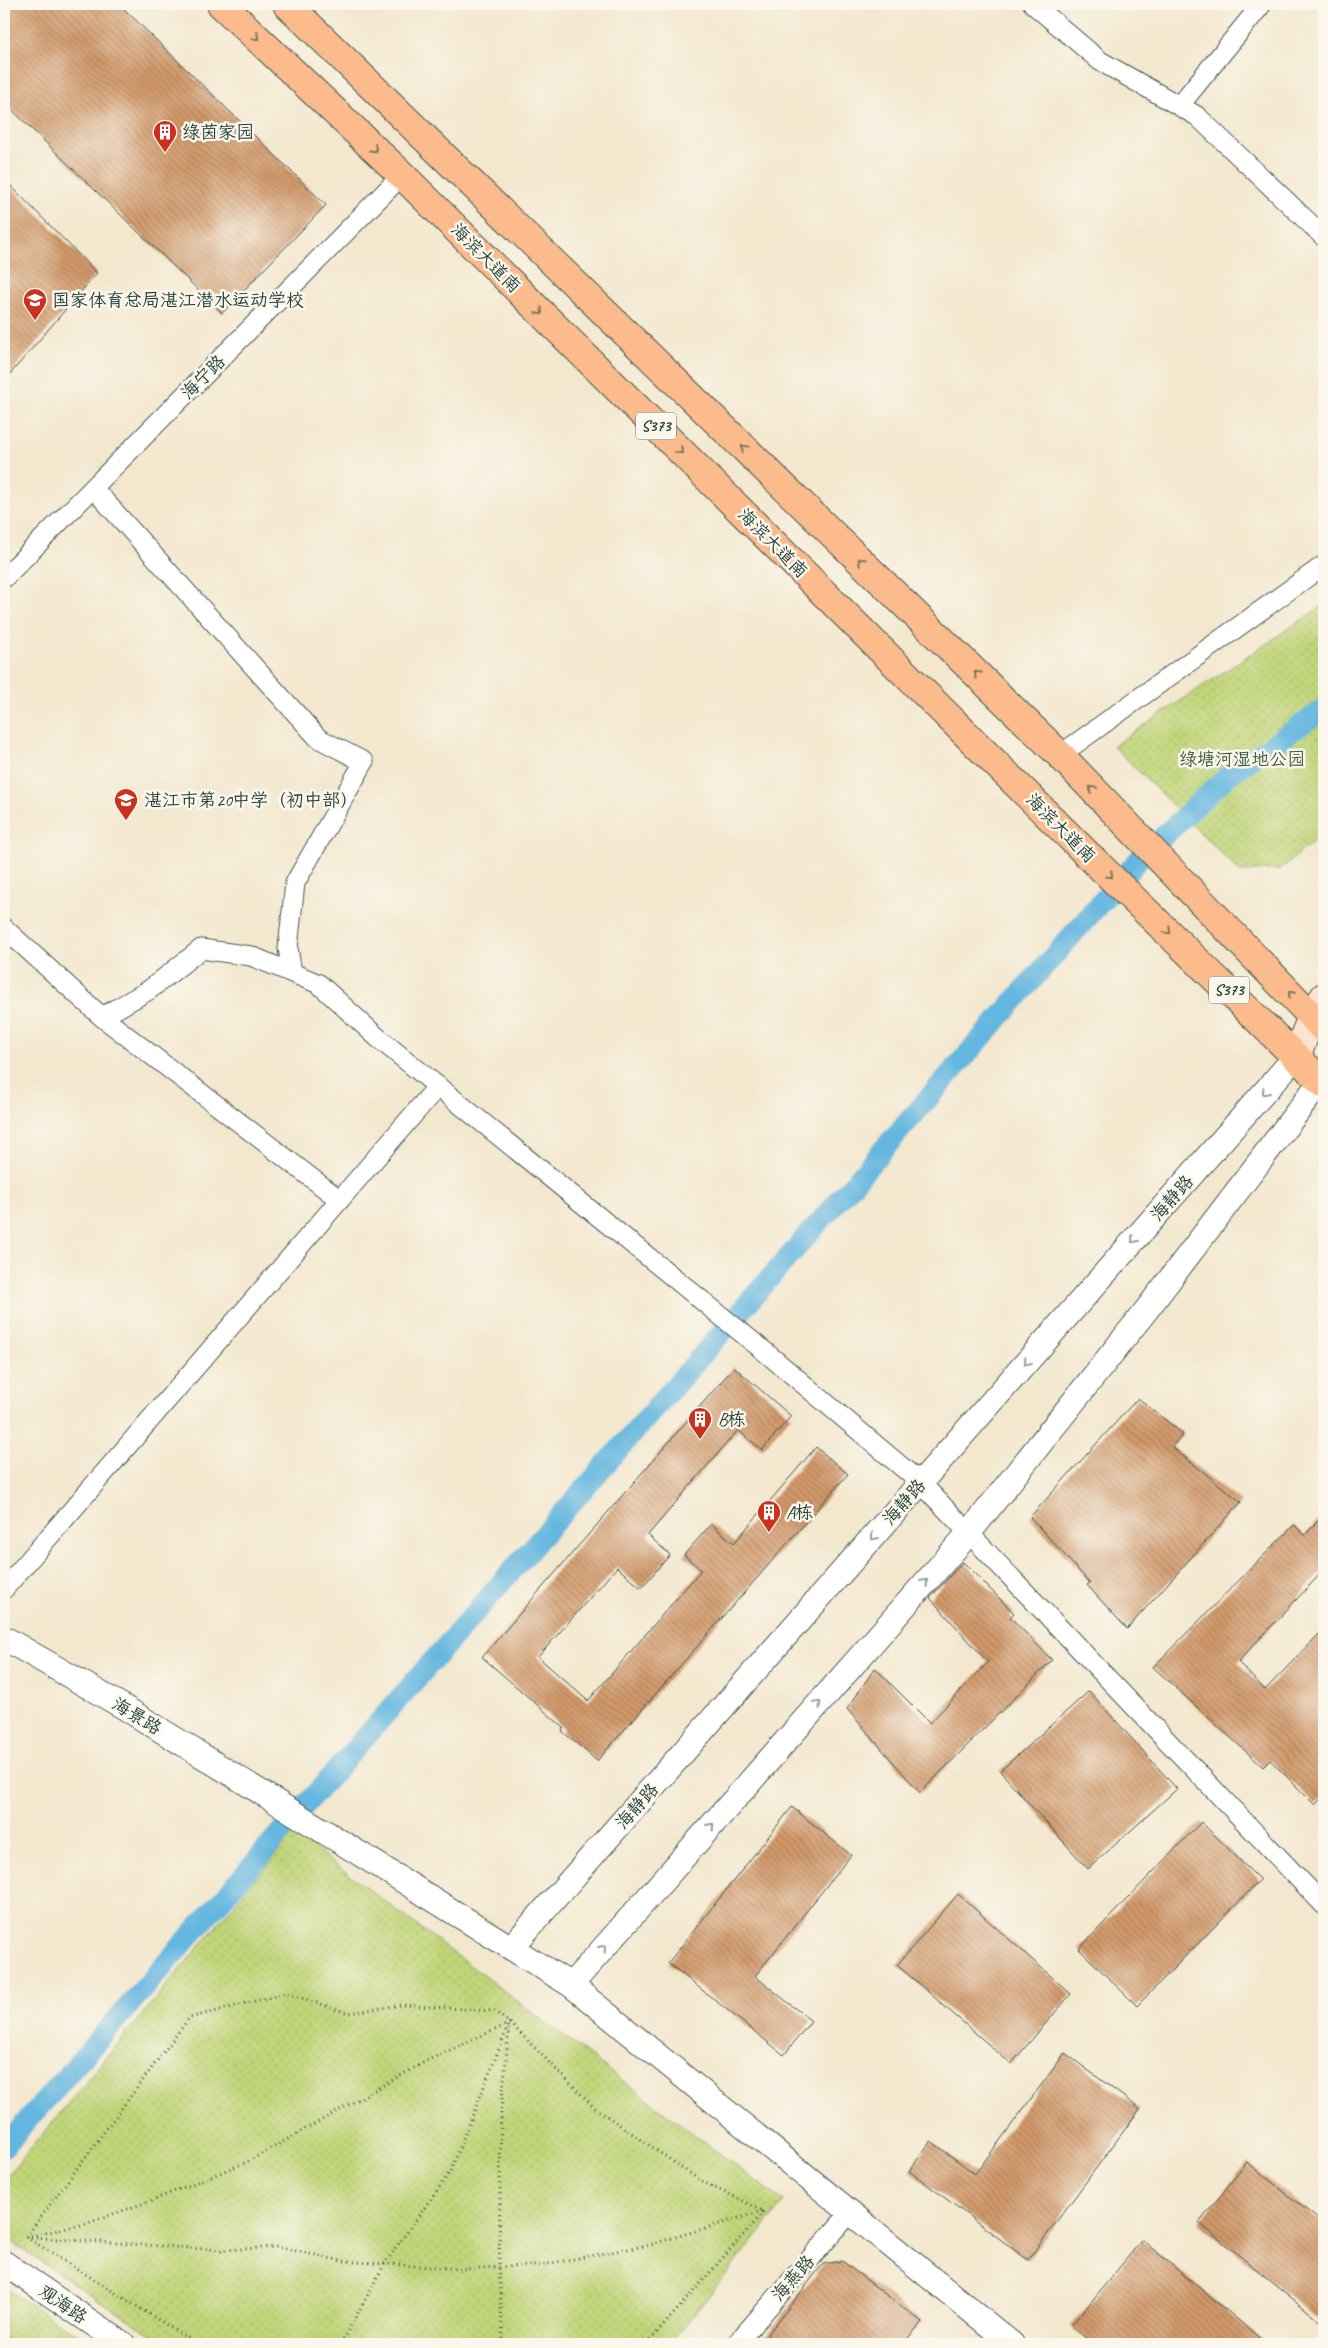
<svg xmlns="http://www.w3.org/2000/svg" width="1328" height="2348" font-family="Caveat,'LXGW WenKai TC',sans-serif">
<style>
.grass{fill:url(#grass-dots);stroke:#708856}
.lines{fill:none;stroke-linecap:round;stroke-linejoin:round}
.canal{stroke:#63b6df;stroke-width:21}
.building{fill:url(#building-back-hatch)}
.minor-casing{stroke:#3f564b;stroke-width:21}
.tertiary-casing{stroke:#3f564b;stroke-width:26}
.secondary-casing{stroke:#3f564b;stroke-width:30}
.primary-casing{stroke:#3f564b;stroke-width:30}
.path{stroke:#3f564b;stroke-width:3;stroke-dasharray:1 4;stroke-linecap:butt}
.minor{stroke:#fff;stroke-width:19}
.tertiary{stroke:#fff;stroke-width:24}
.secondary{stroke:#fde4d1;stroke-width:28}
.primary{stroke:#fbbb8c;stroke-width:28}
.oneway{stroke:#82765c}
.oneway2{stroke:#8f9e9a}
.labels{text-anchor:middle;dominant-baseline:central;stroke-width:5;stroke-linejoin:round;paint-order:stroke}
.shield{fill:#fbf7ec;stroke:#61756b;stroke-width:1}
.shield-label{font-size:16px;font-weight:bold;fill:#1f3d34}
.poi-label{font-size:18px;fill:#1f3d34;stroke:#fbf7ec;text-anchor:start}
.street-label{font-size:18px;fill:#1f3d34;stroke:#fbf7ec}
.park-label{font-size:18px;fill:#3f5b42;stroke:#fbf7ec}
</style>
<defs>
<pattern id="grass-dots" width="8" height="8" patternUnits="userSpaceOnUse" patternTransform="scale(1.25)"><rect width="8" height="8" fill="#c0d478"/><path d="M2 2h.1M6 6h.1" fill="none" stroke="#a5b768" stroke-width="1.8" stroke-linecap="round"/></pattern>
<pattern id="building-back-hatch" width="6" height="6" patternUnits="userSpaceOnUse" patternTransform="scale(1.25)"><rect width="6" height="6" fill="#d2996a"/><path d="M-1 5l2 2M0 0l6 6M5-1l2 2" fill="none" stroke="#aa7e58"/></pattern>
</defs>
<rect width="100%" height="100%" fill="#fbf7ec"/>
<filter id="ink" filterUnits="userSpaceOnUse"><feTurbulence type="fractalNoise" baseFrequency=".02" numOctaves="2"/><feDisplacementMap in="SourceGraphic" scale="10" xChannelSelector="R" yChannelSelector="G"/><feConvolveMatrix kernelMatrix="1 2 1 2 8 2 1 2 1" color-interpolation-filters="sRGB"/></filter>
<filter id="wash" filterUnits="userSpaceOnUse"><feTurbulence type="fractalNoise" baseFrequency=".0096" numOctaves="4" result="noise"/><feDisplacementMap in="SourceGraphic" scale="20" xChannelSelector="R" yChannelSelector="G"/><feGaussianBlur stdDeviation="1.12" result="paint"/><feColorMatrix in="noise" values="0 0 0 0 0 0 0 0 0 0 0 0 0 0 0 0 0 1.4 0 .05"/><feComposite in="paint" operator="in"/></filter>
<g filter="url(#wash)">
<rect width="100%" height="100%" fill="#f3e7ce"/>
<path class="grass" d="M 1324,605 L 1324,832 L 1281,869 L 1240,872 L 1113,746 Z
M 294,1833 L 784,2202 L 670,2344 L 165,2344 L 4,2237 L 4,2180 Z
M 4,2287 L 91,2344 L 4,2344 Z"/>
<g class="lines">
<path class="canal" d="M 4,2147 L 1141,857 L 1230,774 L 1324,709"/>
</g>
<g id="blocks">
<path class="building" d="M 4,4 L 119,4 L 326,205 L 222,313 L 4,102 Z
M 4,179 L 97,273 L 4,381 Z
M 734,1367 L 791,1416 L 762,1450 L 738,1430 L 648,1535 L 670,1555 L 641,1588 L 617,1567 L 538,1657 L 588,1701 L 701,1570 L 684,1555 L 711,1524 L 734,1543 L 816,1447 L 848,1474 L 597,1761 L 562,1731 L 564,1728 L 482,1657 Z
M 1138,1398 L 1183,1434 L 1172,1447 L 1241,1502 L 1127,1629 L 1087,1585 L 1090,1583 L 1030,1517 Z
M 1324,1514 L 1324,1570 L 1238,1662 L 1265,1690 L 1324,1629 L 1324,1796 L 1315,1805 L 1270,1760 L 1263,1767 L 1153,1667 L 1294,1525 L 1305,1535 Z
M 963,1562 L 1014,1613 L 1010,1617 L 1052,1660 L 920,1793 L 847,1709 L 875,1668 L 930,1723 L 988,1662 L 930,1598 Z
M 1089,1691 L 1177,1789 L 1088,1869 L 1000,1771 Z
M 792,1807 L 851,1855 L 755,1976 L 811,2021 L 784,2055 L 668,1963 Z
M 1201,1822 L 1260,1880 L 1137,2006 L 1079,1949 Z
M 958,1894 L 1071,1994 L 1011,2064 L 897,1965 Z
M 1065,2053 L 1140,2109 L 1028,2260 L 909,2171 L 931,2141 L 975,2174 Z
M 1247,2162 L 1324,2224 L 1324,2324 L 1199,2223 Z
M 1142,2240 L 1267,2344 L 1093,2344 L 1071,2326 Z
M 842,2261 L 922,2322 L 903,2344 L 760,2344 L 823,2264 Z"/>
</g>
</g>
<g filter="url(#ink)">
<use href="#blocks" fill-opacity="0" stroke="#3f564b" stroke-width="1"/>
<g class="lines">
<g class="minor-casing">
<path id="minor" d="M 1033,4 L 1100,61 L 1197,116 L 1324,237
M 1179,106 L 1262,4
M 93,488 L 318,738 L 364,762 L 295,883 L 288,948 L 292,973
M 4,578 L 402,175
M 1060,755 L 1324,565
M 4,928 L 102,1017 L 340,1200
M 102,1017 L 149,990 L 201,949 L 251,956 L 319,984 L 377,1037 L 758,1346 L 921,1483 L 1324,1905
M 4,1589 L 438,1086
M 736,2344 L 850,2213"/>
</g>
<g class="tertiary-casing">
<path id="tertiary" d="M 4,1638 L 122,1706 L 571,1985 L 1012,2344
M 511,1948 L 1297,1055
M 571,1985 L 969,1533 L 1148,1308 L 1321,1081
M 4,2263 L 123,2344"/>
</g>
<g class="secondary-casing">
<path id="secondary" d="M 1297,1055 L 1312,1016 L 1324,997"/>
</g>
<g class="primary-casing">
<path id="primary" d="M 221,4 L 402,175 L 1086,853 L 1324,1084
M 287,4 L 1060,755 L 1324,1029"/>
</g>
<path class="path" d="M 31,2236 L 85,2224 L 153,2200 L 249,2161 L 430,2059 L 510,2023
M 26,2237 L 189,2018 L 286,1993 L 348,2013 L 401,2005 L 494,2011 L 510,2023 L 595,2108 L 701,2181 L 764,2211 L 647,2344
M 26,2237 L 221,2250 L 278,2247 L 342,2261 L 459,2269 L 499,2267 L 536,2266 L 649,2245 L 763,2211
M 26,2237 L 197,2344
M 4,2335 L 19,2344
M 341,2344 L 385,2263 L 450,2172 L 509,2024
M 503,2344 L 499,2267 L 501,2110 L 509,2029"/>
<use href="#minor" class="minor"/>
<use href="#tertiary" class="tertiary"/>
<use href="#secondary" class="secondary"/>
<use href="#primary" class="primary"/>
</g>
<defs><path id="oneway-chevron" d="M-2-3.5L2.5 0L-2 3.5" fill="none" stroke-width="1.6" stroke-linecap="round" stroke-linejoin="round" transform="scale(1.25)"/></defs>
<g class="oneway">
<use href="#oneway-chevron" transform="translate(256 37) rotate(43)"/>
<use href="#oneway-chevron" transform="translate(374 149) rotate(43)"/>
<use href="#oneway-chevron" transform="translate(540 312) rotate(45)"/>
<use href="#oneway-chevron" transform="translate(744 448) rotate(-136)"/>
<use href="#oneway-chevron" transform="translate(680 451) rotate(45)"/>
<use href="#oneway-chevron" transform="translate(861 561) rotate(-136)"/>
<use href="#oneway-chevron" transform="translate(977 674) rotate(-136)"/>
<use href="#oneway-chevron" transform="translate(1092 789) rotate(-134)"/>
<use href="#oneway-chevron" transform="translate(1110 875) rotate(44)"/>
<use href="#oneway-chevron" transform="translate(1168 931) rotate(44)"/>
<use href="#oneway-chevron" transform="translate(1291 994) rotate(-134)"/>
</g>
<g class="oneway2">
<use href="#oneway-chevron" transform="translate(1265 1092) rotate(131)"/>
<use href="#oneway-chevron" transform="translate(1134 1240) rotate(131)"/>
<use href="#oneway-chevron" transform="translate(1027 1362) rotate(131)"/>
<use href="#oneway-chevron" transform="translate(874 1537) rotate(131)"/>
<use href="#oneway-chevron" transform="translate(925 1582) rotate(-49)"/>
<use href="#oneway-chevron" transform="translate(818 1704) rotate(-49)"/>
<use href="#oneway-chevron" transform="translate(711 1826) rotate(-49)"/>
<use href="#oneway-chevron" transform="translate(603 1948) rotate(-49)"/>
</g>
</g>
<defs>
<g id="building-pin" transform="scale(1.25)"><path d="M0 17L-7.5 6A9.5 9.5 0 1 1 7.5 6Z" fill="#c8321e" stroke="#fbf7ec"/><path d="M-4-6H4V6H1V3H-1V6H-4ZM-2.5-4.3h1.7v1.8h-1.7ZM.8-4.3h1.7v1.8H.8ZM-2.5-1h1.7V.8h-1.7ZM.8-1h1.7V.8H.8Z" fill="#fff"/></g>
<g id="university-pin" transform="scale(1.25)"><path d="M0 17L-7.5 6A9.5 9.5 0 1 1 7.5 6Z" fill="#c8321e" stroke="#fbf7ec"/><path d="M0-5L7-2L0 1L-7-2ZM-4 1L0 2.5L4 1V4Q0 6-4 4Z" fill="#fff"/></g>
<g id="school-pin" transform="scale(1.25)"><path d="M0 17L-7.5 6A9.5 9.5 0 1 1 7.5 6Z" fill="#c8321e" stroke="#fbf7ec"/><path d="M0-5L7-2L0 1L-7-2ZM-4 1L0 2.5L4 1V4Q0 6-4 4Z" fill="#fff"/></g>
</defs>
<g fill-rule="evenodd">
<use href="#building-pin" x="165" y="132"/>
<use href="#university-pin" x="35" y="300"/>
<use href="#school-pin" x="126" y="800"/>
<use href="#building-pin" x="700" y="1419"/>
<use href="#building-pin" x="769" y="1512"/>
</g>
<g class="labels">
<g class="shield">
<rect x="636" y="412.5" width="40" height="27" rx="4"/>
<rect x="1209" y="976.5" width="40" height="27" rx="4"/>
</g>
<g class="shield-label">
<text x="656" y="426">S373</text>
<text x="1229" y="990">S373</text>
</g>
<g class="poi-label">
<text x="182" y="132">绿茵家园</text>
<text x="52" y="300">国家体育总局湛江潜水运动学校</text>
<text x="144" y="800">湛江市第20中学（初中部）</text>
<text x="718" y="1419">B栋</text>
<text x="786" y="1512">A栋</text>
</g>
<g class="street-label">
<text transform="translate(486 258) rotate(45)">海滨大道南</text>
<text transform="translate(203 377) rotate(-45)">海宁路</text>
<text transform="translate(773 543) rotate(45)">海滨大道南</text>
<text transform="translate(1061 828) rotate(45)">海滨大道南</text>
<text transform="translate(1172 1198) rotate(-49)">海静路</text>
<text transform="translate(904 1502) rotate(-49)">海静路</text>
<text transform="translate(137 1716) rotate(31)">海景路</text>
<text transform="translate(637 1806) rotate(-49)">海静路</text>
<text transform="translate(793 2278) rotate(-49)">海燕路</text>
<text transform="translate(63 2304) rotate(34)">观海路</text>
</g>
<g class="park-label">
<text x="1242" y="759">绿塘河湿地公园</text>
</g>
</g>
<rect width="1328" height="2348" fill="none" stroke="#fbf7ec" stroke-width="20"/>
</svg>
